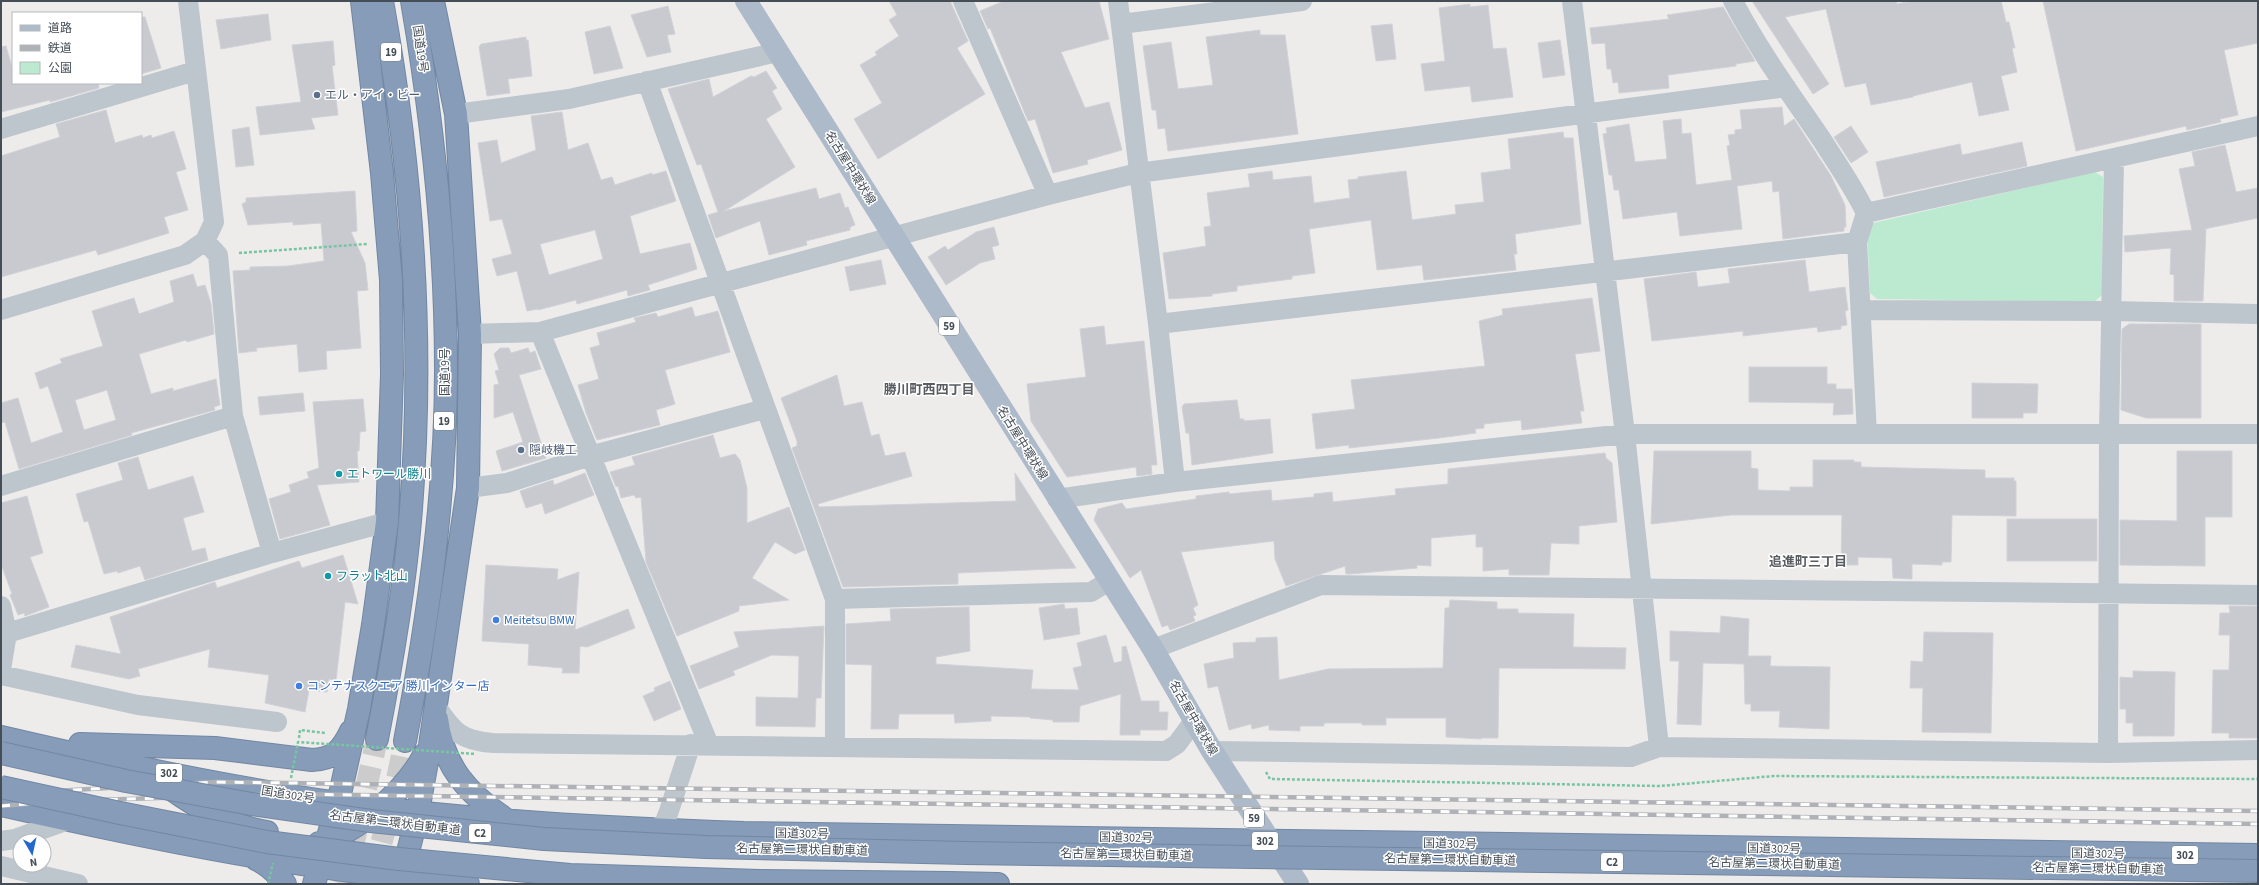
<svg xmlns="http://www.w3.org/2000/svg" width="2259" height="885" font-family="'Source Sans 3','Noto Sans JP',sans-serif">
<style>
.green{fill:#bcead0}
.building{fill:#c9cad0;stroke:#d0d2d7;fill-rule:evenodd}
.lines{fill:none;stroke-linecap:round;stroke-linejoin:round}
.highway-tunnel{stroke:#cccccd;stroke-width:22;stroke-dasharray:22 11;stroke-linecap:butt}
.highway-casing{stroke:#7287a3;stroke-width:24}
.path{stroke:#77c5a2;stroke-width:2.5;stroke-dasharray:3 2;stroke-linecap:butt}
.minor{stroke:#bdc5cd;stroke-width:20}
.major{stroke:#adbac9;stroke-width:22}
.highway{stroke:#869cb8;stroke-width:22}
.rail-casing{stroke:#aeb1b6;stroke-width:4.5}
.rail{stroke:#fff;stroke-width:3;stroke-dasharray:9;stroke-linecap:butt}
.highway-bridge-casing{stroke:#7287a3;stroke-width:24;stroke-linecap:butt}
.path-bridge{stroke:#77c5a2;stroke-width:2.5;stroke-dasharray:3 2;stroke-linecap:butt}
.highway-bridge{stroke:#869cb8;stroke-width:22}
.service-dot{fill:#5c6f8a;stroke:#fff;stroke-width:1.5}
.culture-dot{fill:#0f9aa8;stroke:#fff;stroke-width:1.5}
.shop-dot{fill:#3f7fe0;stroke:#fff;stroke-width:1.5}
.labels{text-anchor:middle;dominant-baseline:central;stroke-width:3;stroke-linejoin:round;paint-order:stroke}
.shield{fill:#fff;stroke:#7d8389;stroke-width:1}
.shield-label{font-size:11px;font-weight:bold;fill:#454e57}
.street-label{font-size:12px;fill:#454e57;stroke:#fff}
.service-label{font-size:12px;fill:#4e5e75;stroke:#fff;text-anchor:start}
.culture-label{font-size:12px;fill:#0d838f;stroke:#fff;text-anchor:start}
.shop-label{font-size:12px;fill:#366cbe;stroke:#fff;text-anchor:start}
.neighbourhood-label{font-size:13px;font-weight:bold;fill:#595c60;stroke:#fff}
</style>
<rect width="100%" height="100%" fill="#eeeceb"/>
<path class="green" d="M 2095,172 L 2103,177 L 2102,295 L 2094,302 L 1877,299 L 1870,293 L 1867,231 L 1873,223 Z"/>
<path class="building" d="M 889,1 L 950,1 L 968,41 L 957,48 L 985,94 L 878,159 L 854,119 L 882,103 L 860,65 L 877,55 L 875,52 L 899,36 L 889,20 L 897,15 Z
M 1004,1 L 1099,1 L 1109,39 L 1061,52 L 1085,108 L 1109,102 L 1122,150 L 1087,160 L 1088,164 L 1053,173 L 1035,119 L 1028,121 L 990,28 L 988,29 L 980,11 Z
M 1752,1 L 1896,1 L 1897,4 L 1912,1 L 2001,1 L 2006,22 L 2009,22 L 2015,48 L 2012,48 L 2017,72 L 2001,76 L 2009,110 L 1979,116 L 1972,82 L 1913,96 L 1913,97 L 1871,105 L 1866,83 L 1845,87 L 1826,9 L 1785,17 L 1829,84 L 1813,94 Z
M 2043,1 L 2258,1 L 2258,43 L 2224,50 L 2238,115 L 2220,119 L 2221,122 L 2187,130 L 2186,126 L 2076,151 Z
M 1470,4 L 1470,7 L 1488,5 L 1493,49 L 1506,48 L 1513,97 L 1472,102 L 1470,86 L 1425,91 L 1421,64 L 1445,61 L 1439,8 Z
M 668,6 L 675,34 L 667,35 L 671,52 L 647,57 L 631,15 Z
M 1723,7 L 1755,61 L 1736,64 L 1736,66 L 1668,75 L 1669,88 L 1619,93 L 1618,82 L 1613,83 L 1611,69 L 1607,69 L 1605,43 L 1592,44 L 1590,28 L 1669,19 L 1667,15 Z
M 268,14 L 271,40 L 221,49 L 216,20 Z
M 141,17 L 145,17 L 161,68 L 141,74 Z
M 1392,24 L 1396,59 L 1376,61 L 1371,26 Z
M 610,26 L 623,68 L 594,74 L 585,32 Z
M 1260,30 L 1260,35 L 1285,35 L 1298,134 L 1168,151 L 1165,128 L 1158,129 L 1156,110 L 1152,110 L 1143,46 L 1171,42 L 1178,89 L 1213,85 L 1206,37 Z
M 526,37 L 526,40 L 528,40 L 532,76 L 508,79 L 510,93 L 487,96 L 479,47 L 481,44 Z
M 1560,40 L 1565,75 L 1543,78 L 1538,43 Z
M 333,41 L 335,65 L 332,66 L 338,115 L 311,118 L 315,129 L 260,135 L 256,107 L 301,102 L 292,45 Z
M 6,46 L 13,71 L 13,83 L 98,83 L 99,88 L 50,102 L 50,100 L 1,112 L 1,47 Z
M 766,71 L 777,88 L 772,91 L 782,109 L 766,119 L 795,167 L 724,211 L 816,188 L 819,199 L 840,193 L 845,208 L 848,207 L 855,225 L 850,227 L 850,230 L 806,241 L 807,245 L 769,255 L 760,221 L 716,238 L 708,215 L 718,212 L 701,164 L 697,165 L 668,89 L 709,79 L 713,97 L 751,76 L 754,77 Z
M 1782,107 L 1784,126 L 1794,119 L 1831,176 L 1845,205 L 1846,227 L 1844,227 L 1844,231 L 1783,239 L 1779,191 L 1773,192 L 1772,181 L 1737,186 L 1742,229 L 1680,236 L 1677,212 L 1623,219 L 1619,190 L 1614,190 L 1612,175 L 1609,175 L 1603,134 L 1607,133 L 1606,128 L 1629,124 L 1635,162 L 1667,159 L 1663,121 L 1681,119 L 1682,134 L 1691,133 L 1696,185 L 1732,180 L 1727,146 L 1730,145 L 1728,135 L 1735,134 L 1735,130 L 1742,129 L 1740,110 Z
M 106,110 L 115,143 L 142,135 L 143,138 L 151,135 L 152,138 L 174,131 L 186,169 L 176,172 L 188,210 L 164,217 L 169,233 L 98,255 L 96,250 L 1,277 L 1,156 L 60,137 L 56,124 Z
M 562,112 L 568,150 L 588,143 L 601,180 L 612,177 L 615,185 L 652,173 L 652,175 L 666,171 L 676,201 L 630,216 L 640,254 L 690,243 L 697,269 L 648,285 L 650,290 L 628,296 L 627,290 L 577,304 L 576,300 L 538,310 L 538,309 L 527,311 L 517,271 L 497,276 L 492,259 L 512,254 L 502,219 L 490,221 L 478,143 L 497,140 L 501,163 L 536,150 L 531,116 ZM 595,230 L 603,259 L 549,275 L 540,244 Z
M 1851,126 L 1868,152 L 1851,163 L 1834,137 Z
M 249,127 L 254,165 L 236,167 L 232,130 Z
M 1563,132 L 1564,138 L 1573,138 L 1581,224 L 1515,234 L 1517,254 L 1514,254 L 1516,270 L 1424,280 L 1422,265 L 1377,270 L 1371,220 L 1309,229 L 1315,273 L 1292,276 L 1292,279 L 1237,286 L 1237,291 L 1212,294 L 1212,296 L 1169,299 L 1163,253 L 1206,246 L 1204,227 L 1211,226 L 1207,193 L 1250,187 L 1248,174 L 1272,171 L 1273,180 L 1311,176 L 1314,203 L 1350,198 L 1348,180 L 1358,179 L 1358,177 L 1406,171 L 1412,220 L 1456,214 L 1455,205 L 1484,202 L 1481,173 L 1511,169 L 1508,139 Z
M 2022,142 L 2027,166 L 1884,197 L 1876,162 L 1960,144 L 1962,155 Z
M 2225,145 L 2236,192 L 2258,188 L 2258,218 L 2204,229 L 2206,229 L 2203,301 L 2174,301 L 2174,275 L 2170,274 L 2171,248 L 2125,252 L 2124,236 L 2192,230 L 2179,169 L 2195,166 L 2192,152 Z
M 355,191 L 357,231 L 351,232 L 365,263 L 368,290 L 357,291 L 361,348 L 326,351 L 327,369 L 299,372 L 297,344 L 256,348 L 257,351 L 239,353 L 233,271 L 250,270 L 250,267 L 288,266 L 324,261 L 321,223 L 293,225 L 293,222 L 248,225 L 242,204 L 246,202 L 246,198 Z
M 994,227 L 999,245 L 992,247 L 995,259 L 980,263 L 946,285 L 928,257 L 945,246 L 948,250 L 976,232 Z
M 881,260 L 886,284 L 850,291 L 845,267 Z
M 1805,260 L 1809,292 L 1845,287 L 1848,310 L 1845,311 L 1847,325 L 1841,326 L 1841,329 L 1818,332 L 1817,327 L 1743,336 L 1743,331 L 1652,341 L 1644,279 L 1696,272 L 1698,287 L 1730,283 L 1728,269 Z
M 193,274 L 197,287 L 205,285 L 211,304 L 214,334 L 187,342 L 186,340 L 139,354 L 151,394 L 173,388 L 173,391 L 216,379 L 220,405 L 214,407 L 215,410 L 131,433 L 132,435 L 19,469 L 5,422 L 1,423 L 1,403 L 18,398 L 31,443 L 63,432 L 48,386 L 40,389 L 35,373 L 62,363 L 60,359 L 103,346 L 92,311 L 134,298 L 139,314 L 174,302 L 170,281 ZM 107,390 L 116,420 L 84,430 L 75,400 Z
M 1592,298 L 1600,351 L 1575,354 L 1584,411 L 1580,411 L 1582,423 L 1522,430 L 1521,420 L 1484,424 L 1484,428 L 1475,429 L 1476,433 L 1439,438 L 1349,448 L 1349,445 L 1316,449 L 1312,414 L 1355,409 L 1351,380 L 1485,366 L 1479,321 L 1503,315 L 1502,309 Z
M 692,307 L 695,317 L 718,311 L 730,352 L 665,370 L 675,404 L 656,410 L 660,425 L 597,440 L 586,413 L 578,385 L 599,379 L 590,348 L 600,345 L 597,333 L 636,322 L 634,318 L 656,313 L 658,317 Z
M 2129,324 L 2201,324 L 2201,418 L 2146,418 L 2121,410 L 2122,329 Z
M 1104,326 L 1106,345 L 1144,341 L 1157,465 L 1151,465 L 1152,474 L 1137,476 L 1136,467 L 1067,477 L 1031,421 L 1027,384 L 1086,377 L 1080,329 Z
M 500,348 L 509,348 L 511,353 L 528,348 L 530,353 L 535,351 L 541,369 L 519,375 L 546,458 L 502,471 L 496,451 L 523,442 L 513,412 L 494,418 L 494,385 L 499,384 L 495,371 L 499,370 L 494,354 Z
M 1749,367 L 1827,367 L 1827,384 L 1836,384 L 1836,389 L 1852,389 L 1853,414 L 1833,415 L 1834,403 L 1749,402 Z
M 837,375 L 844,406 L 862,402 L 871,436 L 879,434 L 885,456 L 905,452 L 912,476 L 818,504 L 819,507 L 1016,501 L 1015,473 L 1076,568 L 958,573 L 958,584 L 843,587 L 792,448 L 797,446 L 797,441 L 781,398 Z
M 1972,383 L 2038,384 L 2037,413 L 2023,413 L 2023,418 L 1972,418 Z
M 303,393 L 305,411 L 260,415 L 258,397 Z
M 363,399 L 366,431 L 360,432 L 359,451 L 357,451 L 359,482 L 317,485 L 330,525 L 280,539 L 269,499 L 291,492 L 289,485 L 309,478 L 307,472 L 319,468 L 313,402 Z
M 1237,400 L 1240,419 L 1244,419 L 1244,421 L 1270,419 L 1273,453 L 1192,465 L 1189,433 L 1186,433 L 1182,407 L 1184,404 Z
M 713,435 L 720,458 L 735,454 L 740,460 L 747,488 L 747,523 L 789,507 L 805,550 L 795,554 L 775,542 L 752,578 L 789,600 L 739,606 L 739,611 L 677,636 L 646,562 L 641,497 L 636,498 L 634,495 L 621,498 L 618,486 L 616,487 L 610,472 L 635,465 L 632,457 Z
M 1654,451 L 1751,451 L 1751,468 L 1758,469 L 1758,490 L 1790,491 L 1790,487 L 1813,487 L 1813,460 L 1854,460 L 1854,462 L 1861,462 L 1861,467 L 1985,470 L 1985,478 L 2014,478 L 2014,481 L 2016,481 L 2016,516 L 1952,515 L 1951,562 L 1942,562 L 1942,565 L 1912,564 L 1912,579 L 1893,578 L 1892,558 L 1858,557 L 1858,565 L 1841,565 L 1842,515 L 1731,515 L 1651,524 Z
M 2177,451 L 2232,451 L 2232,517 L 2205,517 L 2205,566 L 2120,565 L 2120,520 L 2177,521 Z
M 1605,453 L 1606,458 L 1612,463 L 1617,522 L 1579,526 L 1579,544 L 1551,543 L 1549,575 L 1509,575 L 1509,569 L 1483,571 L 1483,547 L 1476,547 L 1476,534 L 1431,538 L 1431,566 L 1417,565 L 1417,568 L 1350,574 L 1346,574 L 1345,566 L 1286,586 L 1275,559 L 1274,541 L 1181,552 L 1198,605 L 1193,608 L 1196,615 L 1193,616 L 1195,621 L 1170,630 L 1168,625 L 1162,627 L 1141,570 L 1130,578 L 1094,520 L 1098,509 L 1122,503 L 1126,509 L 1196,499 L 1196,496 L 1229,492 L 1229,494 L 1271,490 L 1272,501 L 1314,497 L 1314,494 L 1332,492 L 1333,502 L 1396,495 L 1395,489 L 1448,484 L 1448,469 Z
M 138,457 L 148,490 L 193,476 L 204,512 L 183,518 L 192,551 L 205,548 L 208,560 L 145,580 L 140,566 L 118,573 L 117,571 L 104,574 L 88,521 L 84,522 L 76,494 L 123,480 L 118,463 Z
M 585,473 L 594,495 L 545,514 L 542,503 L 526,508 L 520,491 L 553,480 L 554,485 Z
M 27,496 L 43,553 L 30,557 L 49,607 L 25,616 L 24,613 L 18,615 L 10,595 L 12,594 L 1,564 L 1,503 Z
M 2007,519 L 2097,519 L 2097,561 L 2007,561 Z
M 343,555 L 358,604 L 345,602 L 336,680 L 329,679 L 327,692 L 309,690 L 305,712 L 265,703 L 269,675 L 208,667 L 210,649 L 138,669 L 140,676 L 129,679 L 71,667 L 76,645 L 121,654 L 110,617 L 215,582 L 217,588 L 299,561 L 302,568 Z
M 486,565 L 558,569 L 557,580 L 579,572 L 575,630 L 628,609 L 635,628 L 587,647 L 580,646 L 579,673 L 562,673 L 563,668 L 528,665 L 529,644 L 482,641 Z
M 1450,600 L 1497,602 L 1497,609 L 1518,609 L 1518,613 L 1574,614 L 1573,647 L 1626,648 L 1625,669 L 1499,668 L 1498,738 L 1481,738 L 1481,739 L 1446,737 L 1446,718 L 1386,718 L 1386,725 L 1362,725 L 1362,723 L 1324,723 L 1324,726 L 1300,726 L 1300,731 L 1269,730 L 1269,725 L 1252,729 L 1251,724 L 1229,730 L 1218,686 L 1208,688 L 1204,664 L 1234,658 L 1233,643 L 1256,642 L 1256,638 L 1277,637 L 1279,680 L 1328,669 L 1443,668 L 1445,608 L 1449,608 Z
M 1064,604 L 1065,609 L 1077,608 L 1080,634 L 1044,640 L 1039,608 Z
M 2229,606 L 2258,606 L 2258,738 L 2229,738 L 2229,733 L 2212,733 L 2213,670 L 2229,670 L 2230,635 L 2219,635 L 2220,613 L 2230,613 Z
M 969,607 L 970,651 L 936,657 L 936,664 L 1033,670 L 1031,689 L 1079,690 L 1073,668 L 1082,666 L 1077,643 L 1106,635 L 1114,663 L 1122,661 L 1122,647 L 1126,646 L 1141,701 L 1159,701 L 1159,712 L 1168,712 L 1167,730 L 1140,730 L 1140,735 L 1120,735 L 1121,694 L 1080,706 L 1079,722 L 1053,722 L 1053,720 L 1030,718 L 1030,717 L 991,716 L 991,721 L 955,723 L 954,714 L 899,714 L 898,729 L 871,729 L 872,665 L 846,664 L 846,624 L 891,621 L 890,609 Z
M 1721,616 L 1749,619 L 1748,656 L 1771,656 L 1770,666 L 1830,667 L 1829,729 L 1779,727 L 1780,711 L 1751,711 L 1751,704 L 1745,704 L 1744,664 L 1703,663 L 1701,725 L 1677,724 L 1679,661 L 1670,661 L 1670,631 L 1720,633 Z
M 824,626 L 821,698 L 816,698 L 815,727 L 756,726 L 756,697 L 798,698 L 799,656 L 772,655 L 733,671 L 735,675 L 699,689 L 690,666 L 739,647 L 734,632 Z
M 1924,632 L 1993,633 L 1991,733 L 1922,732 L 1923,688 L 1910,688 L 1911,661 L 1923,662 Z
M 2133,671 L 2175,672 L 2174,736 L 2133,736 L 2133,723 L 2126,723 L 2126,709 L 2120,709 L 2120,677 L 2133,678 Z
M 670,681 L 681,709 L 654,721 L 643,696 L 655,691 L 654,688 Z"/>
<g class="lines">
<path class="highway-tunnel" d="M 373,874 L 392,803 L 405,741
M 342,884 L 350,859 L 377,739"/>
<g class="highway-casing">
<path id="highway" d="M 437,719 C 443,767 469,795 507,820
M 1,737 C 112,763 225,787 338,803 C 473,821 609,828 744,833 L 2258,855
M 377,739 C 391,667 404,594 410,521 C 425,347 413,173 382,1
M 405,741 C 428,619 446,495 446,370 C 446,246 433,123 412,1
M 80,744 L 215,748 L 312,760 C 334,759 342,750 351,731
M 170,788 C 200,810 231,826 267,832
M 1,805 C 155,840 310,871 468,884
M 319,843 C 357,833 406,790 424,755
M 256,859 C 269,865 277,873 285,884
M 950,883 L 998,884
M 314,884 L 338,803 L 359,709 L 373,625 L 387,522 L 392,374 L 391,280 L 382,173 L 362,1
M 400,884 L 418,812 L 430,745 L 468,488 L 470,334 L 456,114 L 433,1"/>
</g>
<path class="path" d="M 239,253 L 367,244
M 299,738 L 300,730 L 325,733
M 1266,772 L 1270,779 L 1660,786 L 1774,776 L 2258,779"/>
<path class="minor" d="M 963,1 L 1048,195
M 1118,1 L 1158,324 L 1175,482
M 1572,1 L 1625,434 L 1659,747
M 1733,1 C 1758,49 1790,93 1820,137 C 1836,162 1853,186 1866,213 L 2258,126
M 1121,24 L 1302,1
M 647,81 L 835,599
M 456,114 L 569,99 L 778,52
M 1,129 L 195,71
M 1866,213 L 1857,242 L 1867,434
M 205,241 L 218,255 L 233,416 L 272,553
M 1,310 L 185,255 L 205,241 L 214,222 L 188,1
M 1861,310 L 2110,311 L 2258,314
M 1158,324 L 1857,242
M 540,332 L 709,745
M 470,334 L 540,332 L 1048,195 L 1138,173 L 1786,87
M 1,486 L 233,416
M 468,488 L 507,483 L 590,456 L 765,409
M 1057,499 L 1175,482 L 1625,434 L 2258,434
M 1,606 L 7,633 L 1,670
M 1,635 L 272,553 L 387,522
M 1153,649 L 1321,585 L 2258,595
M 1,675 L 138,705 L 277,722
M 436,706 C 453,732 462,741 493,743 L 1166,751 L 1177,744 L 1194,721
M 835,747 L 835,599 L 1091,592 L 1109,581
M 1212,751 L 1631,757 L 1659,747 L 2108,753 L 2258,750
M 2108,753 L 2109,433 L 2114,158
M 653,830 L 664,824 L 669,811 L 691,744
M 1,841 L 15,839 L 68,820
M 1,866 L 78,884"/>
<path class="major" d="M 746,1 L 1153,649 L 1212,751 L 1298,884"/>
<use href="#highway" class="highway"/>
<g class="rail-casing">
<path id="rail" d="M 1,794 L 215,782 L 289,783 L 2258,811
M 1,806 L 62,801 L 290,794 L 2258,824"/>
</g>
<use href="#rail" class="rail"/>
<g class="highway-bridge-casing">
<path id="highway-bridge" d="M 1,753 L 126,781 L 251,804 L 371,821 L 544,839 L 706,847 L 965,853 L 2258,871
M 1,787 L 120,813 L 267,842 L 399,859 L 570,875 L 760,881 L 950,883"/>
</g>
<path class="path-bridge" d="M 291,778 L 298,742 L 476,754
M 268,884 L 273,863"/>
<use href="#highway-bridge" class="highway-bridge"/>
</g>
<g class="service-dot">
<circle cx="317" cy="95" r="4"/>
<circle cx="521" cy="450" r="4"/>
</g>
<g class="culture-dot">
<circle cx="339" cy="474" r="4"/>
<circle cx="328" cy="576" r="4"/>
</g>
<g class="shop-dot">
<circle cx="496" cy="620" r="4"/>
<circle cx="299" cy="686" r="4"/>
</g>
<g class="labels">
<g class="shield">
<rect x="381" y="43" width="20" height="18" rx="3"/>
<rect x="939" y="317" width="20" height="18" rx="3"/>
<rect x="434" y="412" width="20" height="18" rx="3"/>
<rect x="156" y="764" width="26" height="18" rx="3"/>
<rect x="1244" y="809" width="20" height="18" rx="3"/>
<rect x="469" y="824" width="22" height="18" rx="3"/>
<rect x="1252" y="832" width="26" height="18" rx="3"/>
<rect x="2172" y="846" width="26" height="18" rx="3"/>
<rect x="1601" y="853" width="22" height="18" rx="3"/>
</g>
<g class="shield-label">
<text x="391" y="52">19</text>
<text x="949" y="326">59</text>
<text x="444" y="421">19</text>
<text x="169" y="773">302</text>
<text x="1254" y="818">59</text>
<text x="480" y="833">C2</text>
<text x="1265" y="841">302</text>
<text x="2185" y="855">302</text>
<text x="1612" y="862">C2</text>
</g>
<g class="street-label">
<text transform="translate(420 49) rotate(82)">国道19号</text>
<text transform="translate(850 168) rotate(58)">名古屋中環状線</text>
<text transform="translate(445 372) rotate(-90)">国道19号</text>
<text transform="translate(1022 443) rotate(58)">名古屋中環状線</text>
<text transform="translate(1193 718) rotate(60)">名古屋中環状線</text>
<text transform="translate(288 795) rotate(9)">国道302号</text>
<text transform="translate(395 823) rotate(7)">名古屋第二環状自動車道</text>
<text transform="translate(802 834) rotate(1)">国道302号</text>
<text transform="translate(1126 838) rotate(1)">国道302号</text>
<text transform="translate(1450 844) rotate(1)">国道302号</text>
<text transform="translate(1774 849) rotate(1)">国道302号</text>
<text transform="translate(802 850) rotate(1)">名古屋第二環状自動車道</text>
<text transform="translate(2098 854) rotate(1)">国道302号</text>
<text transform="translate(1126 855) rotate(1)">名古屋第二環状自動車道</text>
<text transform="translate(1450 860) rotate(1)">名古屋第二環状自動車道</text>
<text transform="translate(1774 864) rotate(1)">名古屋第二環状自動車道</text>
<text transform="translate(2098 869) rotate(1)">名古屋第二環状自動車道</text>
</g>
<g class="service-label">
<text x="325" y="95">エル・アイ・ビー</text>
<text x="529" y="450">隠岐機工</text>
</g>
<g class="culture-label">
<text x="347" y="474">エトワール勝川</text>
<text x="336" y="576">フラット北山</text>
</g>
<g class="shop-label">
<text x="504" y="620">Meitetsu BMW</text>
<text x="307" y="686">コンテナスクエア 勝川インター店</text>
</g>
<g class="neighbourhood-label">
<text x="929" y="390">勝川町西四丁目</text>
<text x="1808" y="562">追進町三丁目</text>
</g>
</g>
<rect width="2259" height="885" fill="none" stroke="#454e57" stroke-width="4"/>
<rect x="12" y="12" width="130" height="72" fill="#ffffff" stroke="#b5b8bc"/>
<rect x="20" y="25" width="20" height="6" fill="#adbac9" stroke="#b5b8bc"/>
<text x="48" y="32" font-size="12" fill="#454e57">道路</text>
<rect x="20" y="45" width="20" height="6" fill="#aeb1b6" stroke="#b5b8bc"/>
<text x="48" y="52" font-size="12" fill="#454e57">鉄道</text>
<rect x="20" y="62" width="20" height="12" fill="#bcead0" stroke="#b5b8bc"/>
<text x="48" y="72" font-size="12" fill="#454e57">公園</text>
<g transform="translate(32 853) rotate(171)"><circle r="19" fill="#ffffff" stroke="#b5b8bc"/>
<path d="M0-3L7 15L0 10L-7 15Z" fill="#2667ce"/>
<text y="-6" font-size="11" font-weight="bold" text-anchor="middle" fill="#454e57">N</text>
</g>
</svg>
